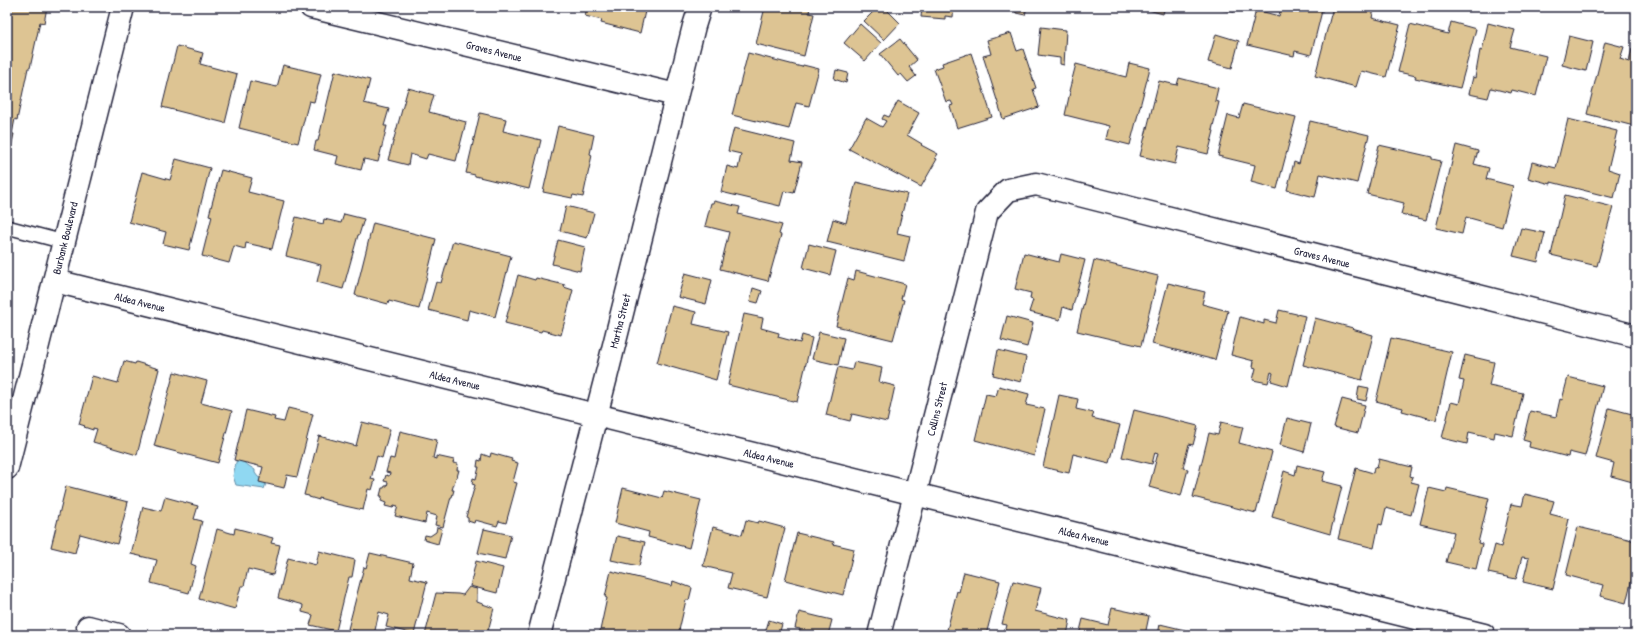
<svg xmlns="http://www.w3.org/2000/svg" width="1643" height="642" font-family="'Patrick Hand',sans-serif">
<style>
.water{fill:#90d8f2;stroke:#648fa9}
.building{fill:#ddc493;stroke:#22223b}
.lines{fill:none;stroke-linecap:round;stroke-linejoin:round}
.lane-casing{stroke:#22223b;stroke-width:16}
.street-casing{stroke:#22223b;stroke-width:25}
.secondary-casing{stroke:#22223b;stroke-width:25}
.primary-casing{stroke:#22223b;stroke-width:25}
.lane{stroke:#fff;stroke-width:13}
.street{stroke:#fff;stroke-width:22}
.secondary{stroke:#fff;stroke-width:22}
.primary{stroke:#fff;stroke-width:22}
.labels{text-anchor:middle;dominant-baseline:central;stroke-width:3;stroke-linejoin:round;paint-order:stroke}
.street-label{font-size:11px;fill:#22223b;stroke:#fff}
</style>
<rect width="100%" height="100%" fill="#fff"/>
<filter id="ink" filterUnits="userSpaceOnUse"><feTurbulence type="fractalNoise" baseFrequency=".025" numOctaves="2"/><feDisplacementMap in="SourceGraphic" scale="8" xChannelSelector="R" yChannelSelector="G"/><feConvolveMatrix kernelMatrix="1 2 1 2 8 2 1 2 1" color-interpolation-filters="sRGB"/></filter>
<g filter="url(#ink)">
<path class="water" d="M 237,458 L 255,470 L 255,473 L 258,477 L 267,481 L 264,489 L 236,485 L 233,476 Z"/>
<path class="building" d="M 7,7 L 47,7 L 44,23 L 40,22 L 30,68 L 28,68 L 17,120 L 15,119 L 12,134 L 14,134 L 7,165 Z
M 587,7 L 646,7 L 640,33 L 601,23 L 602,20 L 585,16 Z
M 765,7 L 772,9 L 772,7 L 810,7 L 809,13 L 814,14 L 804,56 L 756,44 Z
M 878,7 L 884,7 L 900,23 L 884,40 L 864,21 Z
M 922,7 L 954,7 L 953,17 L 945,16 L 945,19 L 921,17 Z
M 1015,7 L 1027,7 L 1025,15 L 1016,13 Z
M 1137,7 L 1165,7 L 1163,14 Z
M 1209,7 L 1236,7 L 1234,12 Z
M 1281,7 L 1323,7 L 1311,55 L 1295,51 L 1294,56 L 1247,45 L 1256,10 L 1279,16 Z
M 1333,7 L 1377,7 L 1376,10 L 1374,9 L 1372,18 L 1400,25 L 1386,77 L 1361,71 L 1356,87 L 1315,76 Z
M 1451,22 L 1476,29 L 1460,88 L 1415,78 L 1416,76 L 1398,72 L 1410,24 L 1448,34 Z
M 1488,23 L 1515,30 L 1510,47 L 1546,56 L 1536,96 L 1512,90 L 1511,93 L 1491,88 L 1488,98 L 1469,94 L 1473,77 L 1475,78 L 1480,50 L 1482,51 Z
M 860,24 L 881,43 L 865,61 L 844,43 Z
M 1041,27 L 1066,30 L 1064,65 L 1060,64 L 1060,58 L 1038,55 Z
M 1011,33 L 1017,51 L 1023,49 L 1036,88 L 1033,89 L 1039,107 L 1003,119 L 983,56 L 991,54 L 987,40 Z
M 1216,34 L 1239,41 L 1232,68 L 1208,62 Z
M 1569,36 L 1593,42 L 1586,71 L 1562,65 Z
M 900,39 L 917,60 L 909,67 L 916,76 L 908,82 L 901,74 L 898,76 L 880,54 Z
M 1605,42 L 1624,47 L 1620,59 L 1629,62 L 1632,49 L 1636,50 L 1636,118 L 1634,126 L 1587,114 Z
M 177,46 L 203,53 L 200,64 L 237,74 L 225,123 L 162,107 Z
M 748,53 L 802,67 L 803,65 L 819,69 L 809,106 L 796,103 L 789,129 L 732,115 Z
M 971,53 L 992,117 L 957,128 L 950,106 L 953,105 L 951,101 L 946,102 L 934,69 L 943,66 L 942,63 Z
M 1129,63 L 1150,68 L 1130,145 L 1106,139 L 1109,126 L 1065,115 L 1070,92 L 1069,91 L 1076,64 L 1126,77 Z
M 283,65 L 321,74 L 314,102 L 309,101 L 298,143 L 239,128 L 250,81 L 277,87 Z
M 836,70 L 848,73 L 846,83 L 834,79 Z
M 335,71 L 370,80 L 364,103 L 389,109 L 384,126 L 387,126 L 378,162 L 364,159 L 361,170 L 336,164 L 338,156 L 314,150 L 316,141 L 318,141 Z
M 1179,78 L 1218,88 L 1215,101 L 1219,102 L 1212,130 L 1214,131 L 1208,154 L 1179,147 L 1175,164 L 1140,156 L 1159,81 L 1177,85 Z
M 408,88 L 434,95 L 429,112 L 466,122 L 456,161 L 428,154 L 426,159 L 410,154 L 408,165 L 388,160 Z
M 898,101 L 919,113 L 907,135 L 922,144 L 921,145 L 938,154 L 935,158 L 937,159 L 921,187 L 849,149 L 866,118 L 882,127 L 886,121 L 882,119 L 884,115 L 889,117 Z
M 1243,104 L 1296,117 L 1277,189 L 1251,182 L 1255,165 L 1218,156 L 1228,115 L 1239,118 Z
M 480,113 L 506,119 L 503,131 L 541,140 L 529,189 L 475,176 L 475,175 L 466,173 Z
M 1568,119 L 1617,131 L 1608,169 L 1620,173 L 1614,198 L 1551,182 L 1551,184 L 1528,178 L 1532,162 L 1556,168 Z
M 1310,121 L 1369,135 L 1357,183 L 1320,174 L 1315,197 L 1287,190 L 1294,162 L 1299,164 Z
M 558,126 L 594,135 L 590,154 L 592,155 L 583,197 L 573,195 L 572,198 L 543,192 Z
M 734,128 L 795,143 L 791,160 L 802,162 L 794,193 L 784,191 L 780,206 L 721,192 L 727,166 L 738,169 L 741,154 L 728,151 Z
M 1379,145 L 1432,157 L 1432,159 L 1441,161 L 1426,220 L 1401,214 L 1404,203 L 1367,194 Z
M 1456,145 L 1478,151 L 1474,164 L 1489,168 L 1486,179 L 1513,186 L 1502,227 L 1466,217 L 1462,234 L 1436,228 Z
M 176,159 L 210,168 L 189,250 L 163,244 L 166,232 L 129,222 L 142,172 L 170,180 Z
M 221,170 L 252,178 L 248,192 L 284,201 L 272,249 L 246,243 L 245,249 L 234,246 L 229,263 L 202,256 L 212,216 L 209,215 Z
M 856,182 L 907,194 L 897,233 L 910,236 L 904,261 L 827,242 L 833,219 L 846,223 Z
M 1565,195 L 1613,207 L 1597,266 L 1551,255 Z
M 714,201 L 740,207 L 738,214 L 782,225 L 779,234 L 781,235 L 768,281 L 720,269 L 729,232 L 705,226 L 711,203 L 713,203 Z
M 566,206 L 594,213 L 587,238 L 560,231 Z
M 344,214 L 364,219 L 359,235 L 358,235 L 343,289 L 317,282 L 321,265 L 286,256 L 296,217 L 323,224 L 324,219 L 341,223 Z
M 373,223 L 436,239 L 419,309 L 389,301 L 388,304 L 355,295 Z
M 1521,228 L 1545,233 L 1538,262 L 1513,256 Z
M 558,240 L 585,247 L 580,271 L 552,264 Z
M 453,241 L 511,256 L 495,317 L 469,310 L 467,320 L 428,310 L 436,282 L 441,283 Z
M 809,244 L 836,251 L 830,275 L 803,268 Z
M 1024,253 L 1059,262 L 1061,254 L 1085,260 L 1072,310 L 1063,307 L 1060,320 L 1029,312 L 1033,300 L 1030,299 L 1031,293 L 1015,289 Z
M 1094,260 L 1158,276 L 1141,346 L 1077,331 Z
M 856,271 L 905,284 L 901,299 L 904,300 L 893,340 L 836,326 L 848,278 L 854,280 Z
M 685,273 L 712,280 L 706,304 L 678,297 Z
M 518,275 L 535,280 L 536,278 L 565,285 L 564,287 L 573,290 L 561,335 L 542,330 L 541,332 L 505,323 Z
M 1168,283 L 1205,292 L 1202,304 L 1228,311 L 1215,360 L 1152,344 Z
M 753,288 L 762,291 L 758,303 L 750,301 Z
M 672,306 L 696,312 L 693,324 L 728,332 L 716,380 L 657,363 Z
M 1279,310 L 1305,316 L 1288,386 L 1271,381 L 1273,373 L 1271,372 L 1268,383 L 1253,380 L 1256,368 L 1253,367 L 1254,361 L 1231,355 L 1240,317 L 1264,324 L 1264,320 L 1276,323 Z
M 744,314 L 763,318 L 761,328 L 779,333 L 778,337 L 800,343 L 802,335 L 812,338 L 797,402 L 728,385 Z
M 1007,316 L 1033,323 L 1027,347 L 1001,340 Z
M 1315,318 L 1353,328 L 1352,329 L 1373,335 L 1362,380 L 1303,365 Z
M 819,332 L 844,338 L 838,365 L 812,359 Z
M 1391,338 L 1452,352 L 1436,420 L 1402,411 L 1403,408 L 1376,401 Z
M 998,350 L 1026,357 L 1021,382 L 993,375 Z
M 1465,355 L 1494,362 L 1489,386 L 1523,393 L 1513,436 L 1495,432 L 1494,438 L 1469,432 L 1467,444 L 1442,438 L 1451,402 L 1459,404 L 1464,381 L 1459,380 Z
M 124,361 L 135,364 L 136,362 L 159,369 L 137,455 L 93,442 L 97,429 L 93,428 L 93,430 L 84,427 L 85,426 L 79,424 L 92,376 L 118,383 Z
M 854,362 L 882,368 L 879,382 L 895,386 L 887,422 L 852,414 L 850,421 L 826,415 L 838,367 L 852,370 Z
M 174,372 L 207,381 L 201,403 L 232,411 L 218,463 L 154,446 Z
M 1568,377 L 1603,386 L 1585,456 L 1569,452 L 1568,457 L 1529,447 L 1530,442 L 1523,440 L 1530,411 L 1556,417 L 1560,399 L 1562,400 Z
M 999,386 L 1029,394 L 1026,405 L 1045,409 L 1034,456 L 975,440 L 986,394 L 996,396 Z
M 1359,386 L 1369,388 L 1366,401 L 1357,399 Z
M 1059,395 L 1078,399 L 1076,409 L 1094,413 L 1092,418 L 1120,425 L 1110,463 L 1073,454 L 1069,473 L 1043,467 Z
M 1342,399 L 1365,405 L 1358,433 L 1334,427 Z
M 288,408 L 313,414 L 297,477 L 287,475 L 284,488 L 259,482 L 263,467 L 234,460 L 246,410 L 275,417 L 274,420 L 284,422 Z
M 1609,408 L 1636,415 L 1636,483 L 1611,476 L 1614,463 L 1596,458 Z
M 1134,410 L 1198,426 L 1193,445 L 1189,444 L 1183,468 L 1188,469 L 1181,496 L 1149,487 L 1158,453 L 1155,452 L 1152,464 L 1122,457 Z
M 1287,418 L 1311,424 L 1304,452 L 1280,445 Z
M 362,422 L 390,429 L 382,458 L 377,456 L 371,479 L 375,480 L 372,490 L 368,489 L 363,510 L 336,504 L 336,503 L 319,498 L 319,500 L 309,497 L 309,496 L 304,495 L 319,436 L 356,446 Z
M 1221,422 L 1243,427 L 1239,443 L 1272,452 L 1256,513 L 1193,497 L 1209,433 L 1218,435 Z
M 400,431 L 437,440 L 433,458 L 436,459 L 436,456 L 454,460 L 453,463 L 458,464 L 457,470 L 459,470 L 457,477 L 456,477 L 452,490 L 454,490 L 452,497 L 451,497 L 443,527 L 435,525 L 437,516 L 427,513 L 425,523 L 395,516 L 398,506 L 394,505 L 393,508 L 385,506 L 386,503 L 381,501 L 382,496 L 380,496 L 382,488 L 384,488 L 385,486 L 387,486 L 388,482 L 384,481 L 386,475 L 389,476 L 390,473 L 386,472 L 390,458 L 394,459 Z
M 491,453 L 512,459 L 511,461 L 518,463 L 513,482 L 517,483 L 506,523 L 499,521 L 497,526 L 475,520 L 474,523 L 468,521 L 468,518 L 466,517 L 475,485 L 472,484 L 473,478 L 476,479 L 479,467 L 477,467 L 478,460 L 481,461 L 482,454 L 490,457 Z
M 1379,459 L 1412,467 L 1410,476 L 1413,477 L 1411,482 L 1419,484 L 1411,515 L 1386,508 L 1382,525 L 1379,524 L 1374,548 L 1338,539 L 1356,468 L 1373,473 L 1374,467 L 1377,468 Z
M 1297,465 L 1325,472 L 1322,481 L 1342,486 L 1330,534 L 1272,517 L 1284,471 L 1295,475 Z
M 66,486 L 128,502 L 117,544 L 80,534 L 75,553 L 51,547 Z
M 623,488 L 662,498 L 664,491 L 701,500 L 689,548 L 648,537 L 649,532 L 615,523 Z
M 1429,488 L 1446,492 L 1447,488 L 1489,498 L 1478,543 L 1482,544 L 1476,569 L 1446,562 L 1454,532 L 1420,524 Z
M 1525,494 L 1554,501 L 1550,514 L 1569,519 L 1553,589 L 1523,582 L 1529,558 L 1522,557 L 1516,579 L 1488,573 L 1495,545 L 1501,547 L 1511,504 L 1522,506 Z
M 165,497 L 198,506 L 194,519 L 202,521 L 191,564 L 196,566 L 189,593 L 151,583 L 157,560 L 131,554 L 143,507 L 161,511 Z
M 746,520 L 758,523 L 759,521 L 785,528 L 767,597 L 728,588 L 732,573 L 703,566 L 713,527 L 742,535 Z
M 437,527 L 442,529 L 438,544 L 424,540 L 425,535 L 430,536 L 436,532 Z
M 1578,527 L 1632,540 L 1632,541 L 1636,542 L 1636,562 L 1626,603 L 1600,596 L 1603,585 L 1566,575 Z
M 235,528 L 273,538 L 271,543 L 280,545 L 273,575 L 248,569 L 244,586 L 241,586 L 235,609 L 199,599 L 217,529 L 234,534 Z
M 484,529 L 511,535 L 505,559 L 478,553 Z
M 797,533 L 834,542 L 833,544 L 854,549 L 843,595 L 785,580 Z
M 617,536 L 645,542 L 639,566 L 611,560 Z
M 319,551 L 355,560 L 352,577 L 349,577 L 336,631 L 310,625 L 313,615 L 302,612 L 303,605 L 278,598 L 288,558 L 316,565 Z
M 370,553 L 413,563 L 410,578 L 427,582 L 414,634 L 386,627 L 389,615 L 379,612 L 374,635 L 348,629 L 364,567 L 366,568 Z
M 476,561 L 503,568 L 497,593 L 470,586 Z
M 611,571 L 672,586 L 673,581 L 692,588 L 689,600 L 686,600 L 678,635 L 599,635 L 607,598 L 605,597 Z
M 964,572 L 1000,581 L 986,635 L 954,635 L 955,632 L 947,630 L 957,591 L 959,592 Z
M 1013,581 L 1041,588 L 1035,611 L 1070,620 L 1067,635 L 999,635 L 999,631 L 1005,633 L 1007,625 L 1002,624 Z
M 469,587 L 477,589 L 477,602 L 494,608 L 487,635 L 425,635 L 436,593 L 458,594 L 463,595 Z
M 1112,608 L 1149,616 L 1145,635 L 1079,635 L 1083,619 L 1108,625 Z
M 799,612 L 832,620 L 828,635 L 799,635 L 800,629 L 795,628 Z
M 769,620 L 782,624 L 779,635 L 765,633 Z
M 1160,624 L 1185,630 L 1184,635 L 1158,635 Z"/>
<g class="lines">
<g class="lane-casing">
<path id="lane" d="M 7,227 L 64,242"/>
</g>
<g class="street-casing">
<path id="street" d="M 311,7 L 676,95
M 88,627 L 119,635
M 539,635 L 606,377 L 694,26 L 700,7
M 879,635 L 987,212 L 1008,190 L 1036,184 L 1636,336"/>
</g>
<g class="secondary-casing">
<path id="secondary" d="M 55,281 L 1484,635"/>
</g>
<g class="primary-casing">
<path id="primary" d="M 7,468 L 123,7"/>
</g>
<use href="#lane" class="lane"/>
<use href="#street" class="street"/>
<use href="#secondary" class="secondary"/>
<use href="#primary" class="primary"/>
</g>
</g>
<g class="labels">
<g class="street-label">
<text transform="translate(494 51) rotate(14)">Graves Avenue</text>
<text transform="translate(65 238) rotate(-76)">Burbank Boulevard</text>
<text transform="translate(1322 257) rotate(14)">Graves Avenue</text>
<text transform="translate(140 302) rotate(14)">Aldea Avenue</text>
<text transform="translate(620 321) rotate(-76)">Martha Street</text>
<text transform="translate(455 380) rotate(14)">Aldea Avenue</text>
<text transform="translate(937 409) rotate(-76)">Collins Street</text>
<text transform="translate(769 458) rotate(14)">Aldea Avenue</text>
<text transform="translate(1084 536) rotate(14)">Aldea Avenue</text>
</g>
</g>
<rect width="1643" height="642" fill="none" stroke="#fff" stroke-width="24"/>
<rect x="12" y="12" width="1619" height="618" fill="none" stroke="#22223b" stroke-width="1.5" filter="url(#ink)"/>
</svg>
